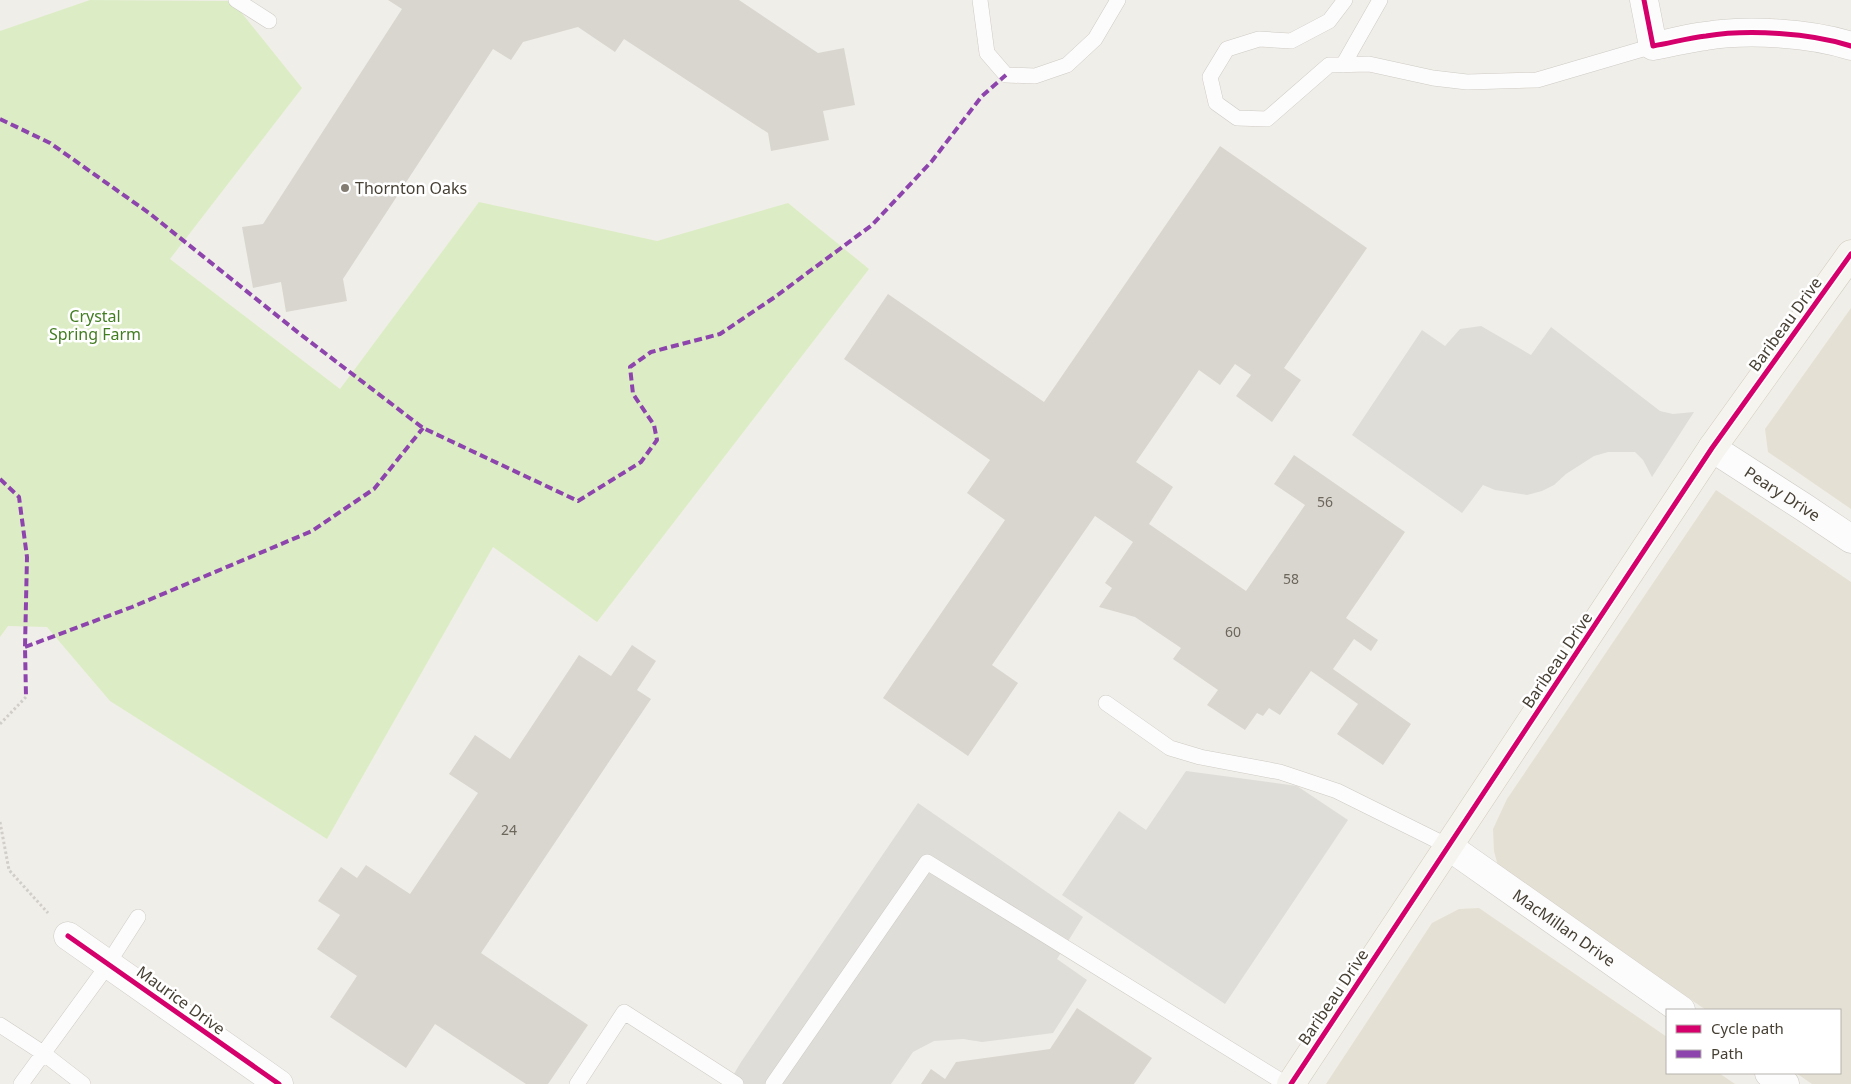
<svg xmlns="http://www.w3.org/2000/svg" width="1851" height="1084" font-family="'Noto Sans',sans-serif">
<style>
.residential{fill:#e5e0d4}
.green{fill:#dcedc5}
.parking{fill:#dfddd8}
.building{fill:#d9d6d0}
.lines{fill:none;stroke-linecap:round;stroke-linejoin:round}
.lane-casing{stroke:#cecbc5;stroke-width:16}
.street-casing{stroke:#cecbc5;stroke-width:29}
.secondary-casing{stroke:#d0cbbe;stroke-width:29}
.path{stroke:#d1cec9;stroke-width:3;stroke-dasharray:2.5 2.5;stroke-linecap:butt}
.lane{stroke:#fdfcfc;stroke-width:15}
.street{stroke:#fdfcfc;stroke-width:28}
.secondary{stroke:#f6f4ee;stroke-width:28}
.quiet{stroke:#8e44ad;stroke-width:4;stroke-dasharray:8 4;stroke-linecap:butt}
.cycleway-casing{stroke:#fff;stroke-width:8}
.cycleway{stroke:#d6006c;stroke-width:5}
.poi-dot{fill:#827c72;stroke:#fff;stroke-width:2}
.labels{text-anchor:middle;dominant-baseline:central;stroke-width:5;stroke-linejoin:round;paint-order:stroke}
.number-label{font-size:14px;fill:#6c665b}
.poi-label{font-size:16px;fill:#463f33;stroke:#fff;text-anchor:start}
.park-label{font-size:16px;fill:#427d22;stroke:#fff}
.street-label{font-size:16px;fill:#463f33;stroke:#fff}
</style>
<rect width="100%" height="100%" fill="#f0eee8"/>
<path class="residential" d="M 1851,308 L 1851,509 L 1768,452 L 1765,429 Z
M 1716,490 L 1851,582 L 1851,1084 L 1812,1084 L 1796,1073 L 1840,1073 L 1840,1010 L 1706,1010 L 1498,866 L 1494,851 L 1493,829 L 1507,799 Z
M 1479,908 L 1667,1037 L 1667,1073 L 1719,1073 L 1735,1084 L 1326,1084 L 1432,923 L 1459,909 Z"/>
<path class="green" d="M 90,0 L 232,1 L 302,88 L 170,259 L 340,389 L 479,202 L 657,241 L 788,203 L 869,269 L 597,622 L 493,547 L 327,839 L 110,701 L 47,627 L 8,626 L 0,637 L 0,31 Z"/>
<path class="parking" d="M 1481,326 L 1531,355 L 1551,327 L 1660,411 L 1673,414 L 1694,412 L 1652,477 L 1643,460 L 1635,452 L 1608,452 L 1594,456 L 1566,474 L 1554,485 L 1542,491 L 1527,495 L 1495,490 L 1483,485 L 1462,513 L 1352,435 L 1422,330 L 1445,346 L 1460,329 Z
M 1186,771 L 1297,786 L 1348,820 L 1225,1004 L 1062,895 L 1119,811 L 1146,830 Z
M 918,803 L 1083,917 L 1057,959 L 1087,980 L 1053,1033 L 982,1042 L 963,1039 L 934,1041 L 913,1052 L 891,1084 L 728,1084 L 741,1062 Z"/>
<path class="building" d="M 388,0 L 739,0 L 818,53 L 844,48 L 855,105 L 823,111 L 829,140 L 771,151 L 768,133 L 624,39 L 615,52 L 578,27 L 523,42 L 511,60 L 493,49 L 343,279 L 347,301 L 286,312 L 281,282 L 253,288 L 242,227 L 263,224 L 402,9 Z
M 1220,146 L 1367,248 L 1284,368 L 1301,380 L 1272,422 L 1236,396 L 1251,375 L 1235,364 L 1220,385 L 1199,370 L 1136,462 L 1173,487 L 1149,524 L 1246,591 L 1305,505 L 1274,484 L 1294,455 L 1405,532 L 1346,618 L 1378,640 L 1371,651 L 1354,639 L 1333,669 L 1411,724 L 1383,765 L 1337,734 L 1358,704 L 1311,671 L 1280,715 L 1269,708 L 1263,716 L 1257,713 L 1245,730 L 1207,705 L 1218,690 L 1173,659 L 1181,648 L 1135,617 L 1099,607 L 1112,588 L 1105,583 L 1133,542 L 1095,516 L 992,665 L 1018,683 L 968,756 L 883,698 L 1005,520 L 967,493 L 990,460 L 844,359 L 888,294 L 1044,402 Z
M 632,645 L 656,661 L 637,690 L 651,699 L 481,953 L 588,1025 L 548,1084 L 526,1084 L 435,1024 L 406,1068 L 330,1017 L 357,976 L 317,949 L 340,915 L 318,901 L 341,867 L 357,878 L 366,865 L 410,894 L 478,793 L 449,774 L 475,735 L 510,759 L 579,655 L 611,676 Z
M 1077,1008 L 1152,1058 L 1134,1084 L 921,1084 L 931,1069 L 945,1079 L 956,1062 L 1050,1049 Z"/>
<g class="lines">
<g class="lane-casing">
<path id="lane" d="M 236,0 L 269,21
M 980,0 L 987,53 L 1006,75 L 1035,76 L 1067,65 L 1095,39 L 1118,0
M 1345,0 L 1329,21 L 1291,41 L 1259,39 L 1227,49 L 1210,77 L 1216,103 L 1237,118 L 1267,119 L 1329,65 L 1369,64 L 1433,78 L 1467,82 L 1537,80 L 1653,46
M 1343,65 L 1380,0
M 1106,703 L 1170,748 L 1200,757 L 1280,772 L 1337,791 L 1448,846
M 0,1025 L 43,1053 L 83,1084
M 21,1084 L 102,973 L 138,917
M 577,1084 L 624,1012 L 736,1084
M 773,1084 L 927,862 L 1286,1084"/>
</g>
<g class="street-casing">
<g id="street">
<path d="M 1644,0 L 1653,46 C 1671,43 1688,38 1706,36 C 1748,29 1811,33 1851,46"/>
<path id="s1" d="M 1712,448 L 1805,508 L 1851,539"/>
<path id="s2" d="M 1448,846 L 1681,1010"/>
<path d="M 68,936 L 279,1084"/>
<path d="M 1769,1073 L 1785,1084"/>
</g>
</g>
<g class="secondary-casing">
<path id="secondary" d="M 1291,1084 L 1712,448 L 1851,254"/>
</g>
<path class="path" d="M 0,724 L 26,697
M 0,822 L 9,870 L 48,913"/>
<use href="#lane" class="lane"/>
<use href="#street" class="street"/>
<use href="#secondary" class="secondary"/>
<path class="quiet" d="M 0,119 L 50,143 L 149,213 L 300,334 L 423,428 L 578,501 L 641,462 L 657,440 L 654,425 L 633,394 L 630,367 L 651,352 L 720,334 L 775,297 L 872,225 L 932,161 L 982,96 L 1006,75
M 0,479 L 19,497 L 27,557 L 25,647 L 26,697
M 25,647 L 132,607 L 312,531 L 374,489 L 423,428"/>
<g class="cycleway-casing">
<path id="cycleway" d="M 1644,0 L 1653,46 C 1671,43 1688,38 1706,36 C 1748,29 1811,33 1851,46
M 68,936 L 279,1084
M 1291,1084 L 1712,448 L 1851,254"/>
</g>
<use href="#cycleway" class="cycleway"/>
</g>
<circle class="poi-dot" cx="345" cy="188" r="5"/>
<g class="labels">
<g class="number-label">
<text x="1325" y="501">56</text>
<text x="1291" y="578">58</text>
<text x="1233" y="631">60</text>
<text x="509" y="829">24</text>
</g>
<g class="poi-label">
<text x="355" y="188">Thornton Oaks</text>
</g>
<g class="park-label">
<text x="95" y="316">Crystal<tspan x="95" dy="18">Spring Farm</tspan></text>
</g>
<g class="street-label">
<text transform="translate(1785 324) rotate(-54)">Baribeau Drive</text>
<text stroke="none"><textPath href="#s1" startOffset="84">Peary Drive</textPath></text>
<text transform="translate(1557 660) rotate(-56)">Baribeau Drive</text>
<text stroke="none"><textPath href="#s2" startOffset="142">MacMillan Drive</textPath></text>
<text transform="translate(1333 997) rotate(-56)">Baribeau Drive</text>
<text transform="translate(181 1000) rotate(36)">Maurice Drive</text>
</g>
</g>
<rect x="1666" y="1009" width="175" height="65" fill="#ffffff" stroke="#b5b2ad"/>
<rect x="1676" y="1025" width="25" height="8" fill="#d6006c" stroke="#b5b2ad"/>
<text x="1711" y="1034" font-size="15" fill="#463f33">Cycle path</text>
<rect x="1676" y="1050" width="25" height="8" fill="#8e44ad" stroke="#b5b2ad"/>
<text x="1711" y="1059" font-size="15" fill="#463f33">Path</text>
</svg>
